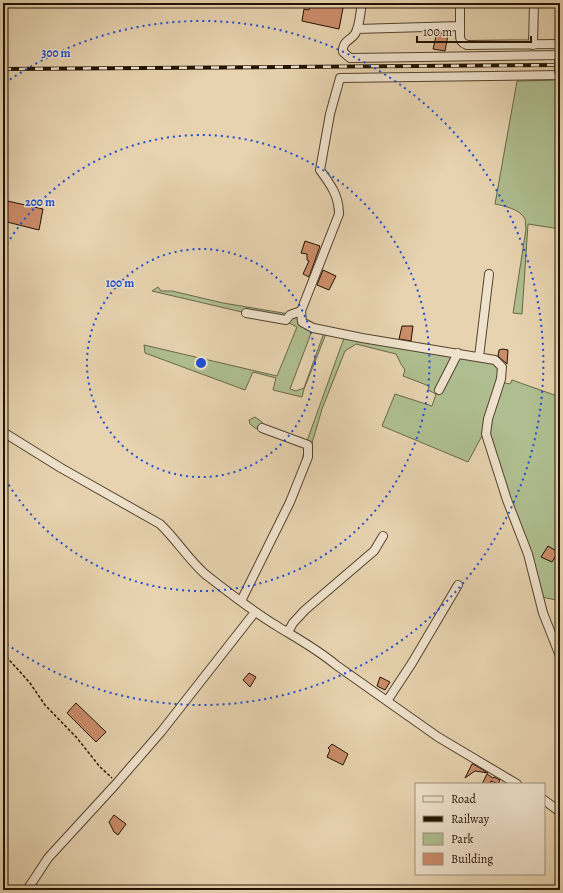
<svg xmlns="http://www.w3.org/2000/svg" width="563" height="893" font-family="Alegreya,serif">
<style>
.green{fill:#afbe90;stroke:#686848}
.building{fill:#cb8c6a;stroke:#221201}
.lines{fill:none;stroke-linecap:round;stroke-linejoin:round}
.minor-casing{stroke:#53422d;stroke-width:10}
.path{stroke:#221201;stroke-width:1.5;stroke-dasharray:3 2;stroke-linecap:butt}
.minor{stroke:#efe2cc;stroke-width:8}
.rail-casing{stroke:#221201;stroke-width:4}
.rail{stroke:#efe2cc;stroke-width:2.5;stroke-dasharray:8;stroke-linecap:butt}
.minor-bridge-casing{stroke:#53422d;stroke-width:10;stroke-linecap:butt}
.minor-bridge{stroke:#efe2cc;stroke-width:8}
.ring{fill:none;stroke:#1d4ed8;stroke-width:2;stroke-dasharray:2 4}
.centre{fill:#1d4ed8;stroke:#efe2cc;stroke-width:2}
.ring-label{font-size:12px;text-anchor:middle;font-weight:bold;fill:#1d4ed8;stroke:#efe2cc;stroke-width:3;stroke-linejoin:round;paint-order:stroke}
</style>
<rect width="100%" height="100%" fill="#e7d3b0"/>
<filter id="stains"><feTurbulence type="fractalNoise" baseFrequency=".005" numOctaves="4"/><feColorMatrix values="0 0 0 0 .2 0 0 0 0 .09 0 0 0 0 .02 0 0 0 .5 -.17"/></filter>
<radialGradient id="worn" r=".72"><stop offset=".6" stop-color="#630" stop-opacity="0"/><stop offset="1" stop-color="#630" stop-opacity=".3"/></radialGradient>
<path class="green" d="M 560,80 L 560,229 L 528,224 L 522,314 L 513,313 L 526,229 C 525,226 526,222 525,219 C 520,209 504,206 495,204 L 517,81 Z
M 158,287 L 161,291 L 172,291 L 223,303 L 289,314 L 301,311 L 303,322 L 313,328 L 290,389 L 296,391 L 304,388 L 325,330 L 495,360 L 502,367 L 500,382 L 510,384 L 512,380 L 560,397 L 560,601 L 538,596 L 484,432 L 468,462 L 382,426 L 395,394 L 432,406 L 436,394 L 428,390 L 429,386 L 403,376 L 405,370 L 401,364 L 396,354 L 356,344 L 345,351 L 322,409 L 308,457 L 302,461 L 305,447 L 255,428 L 250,424 L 249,420 L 255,417 L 262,422 L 264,427 L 307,441 L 344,338 L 326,334 L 304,389 L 302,397 L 273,390 L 276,378 L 253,372 L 245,390 L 145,353 L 144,345 L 277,376 L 297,327 L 289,323 L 152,291 Z"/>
<path class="building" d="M 310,3 L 344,3 L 339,29 L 302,21 L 304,9 L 309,10 Z
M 437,32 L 448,35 L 445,51 L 433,49 Z
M 3,200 L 43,209 L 39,230 L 3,221 Z
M 305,241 L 320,246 L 309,277 L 303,274 L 309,261 L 307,260 L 307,254 L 301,253 Z
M 323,270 L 336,276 L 329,290 L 317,285 Z
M 402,326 L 413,326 L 411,341 L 399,339 Z
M 503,349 L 508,350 L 507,364 L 498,356 L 499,350 Z
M 548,546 L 558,552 L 552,562 L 541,557 Z
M 249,673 L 256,677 L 250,687 L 243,680 Z
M 380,677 L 390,682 L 385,690 L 377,686 Z
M 76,703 L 106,732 L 96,742 L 67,713 Z
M 332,744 L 348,754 L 343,765 L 327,757 L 330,750 L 328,748 Z
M 472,764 L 473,764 L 488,773 L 475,771 L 465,778 Z
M 487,774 L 493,778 L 494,777 L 500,780 L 498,784 L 491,781 L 490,784 L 482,784 Z
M 114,815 L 126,824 L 118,835 L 114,832 L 109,822 Z"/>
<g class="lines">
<g class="minor-casing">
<path id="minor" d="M 362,3 C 360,13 360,26 355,34 C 350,41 342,41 343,52 L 350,58 L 560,55
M 460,3 L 460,35 C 460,41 462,43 467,45 L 560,44
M 357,29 L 460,26
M 533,45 L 534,3
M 560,75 L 340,78 L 330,114 L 320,170 C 331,185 339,196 339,214 L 301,311 L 302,322 L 313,328 L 362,338 L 495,360 L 502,367 L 501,379 L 488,419 L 486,434 L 507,500 L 528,554 L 543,613 L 560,656
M 246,313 L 286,320 L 290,315 L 301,311
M 479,357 L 489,274
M 439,390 L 458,353
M 3,432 L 61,468 L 160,524 C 176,539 188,559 205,574 C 228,592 252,611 277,626 C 298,639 317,649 336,665 L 438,737 L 517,784
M 241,601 L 290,502 L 308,457 L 308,445 L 262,428
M 288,632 L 293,623 L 305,610 L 368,556 L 374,551 L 383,536
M 387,701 L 412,663 L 458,585
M 544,800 L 560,812
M 27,890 L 48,858 L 115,785 L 161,732 L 255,612"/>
</g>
<path class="path" d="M 3,653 L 30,683 L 45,705 L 77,738 L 100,767 L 112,778"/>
<use href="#minor" class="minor"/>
<g class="rail-casing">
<path id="rail" d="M 3,69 L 560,65"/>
</g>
<use href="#rail" class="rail"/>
<g class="minor-bridge-casing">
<path id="minor-bridge" d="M 559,59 L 559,73"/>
</g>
<use href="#minor-bridge" class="minor-bridge"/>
</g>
<g class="ring">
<circle cx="201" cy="363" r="114"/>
<path d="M4 249A228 228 0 1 1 4 477"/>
<path d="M5 83A342 342 0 1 1 5 643"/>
</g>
<circle cx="201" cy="363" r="6" class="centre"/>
<g class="ring-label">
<text x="56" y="57">300 m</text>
<text x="40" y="206">200 m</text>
<text x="120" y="287">100 m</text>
</g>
<rect width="563" height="893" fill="none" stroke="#e7d3b0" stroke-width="16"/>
<rect x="4" y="4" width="555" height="885" fill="none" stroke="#221201" stroke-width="2"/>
<rect x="8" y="8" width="547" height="877" fill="none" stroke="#221201"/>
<rect x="415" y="783" width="130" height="92" fill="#efe2cc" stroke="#9d8f7b"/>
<rect x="423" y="796" width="20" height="6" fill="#efe2cc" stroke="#9d8f7b"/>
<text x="451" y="803" font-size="12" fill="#221201">Road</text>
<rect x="423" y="816" width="20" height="6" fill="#221201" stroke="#9d8f7b"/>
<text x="451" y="823" font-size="12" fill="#221201">Railway</text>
<rect x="423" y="833" width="20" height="12" fill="#afbe90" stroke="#9d8f7b"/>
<text x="451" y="843" font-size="12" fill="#221201">Park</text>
<rect x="423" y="853" width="20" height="12" fill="#cb8c6a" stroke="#9d8f7b"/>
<text x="451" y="863" font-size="12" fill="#221201">Building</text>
<path d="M417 36v6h114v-6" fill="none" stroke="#221201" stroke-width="2"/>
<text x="423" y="36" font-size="12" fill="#221201" stroke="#efe2cc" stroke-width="3" paint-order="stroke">100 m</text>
<rect width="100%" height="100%" filter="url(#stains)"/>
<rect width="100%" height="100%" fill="url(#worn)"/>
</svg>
